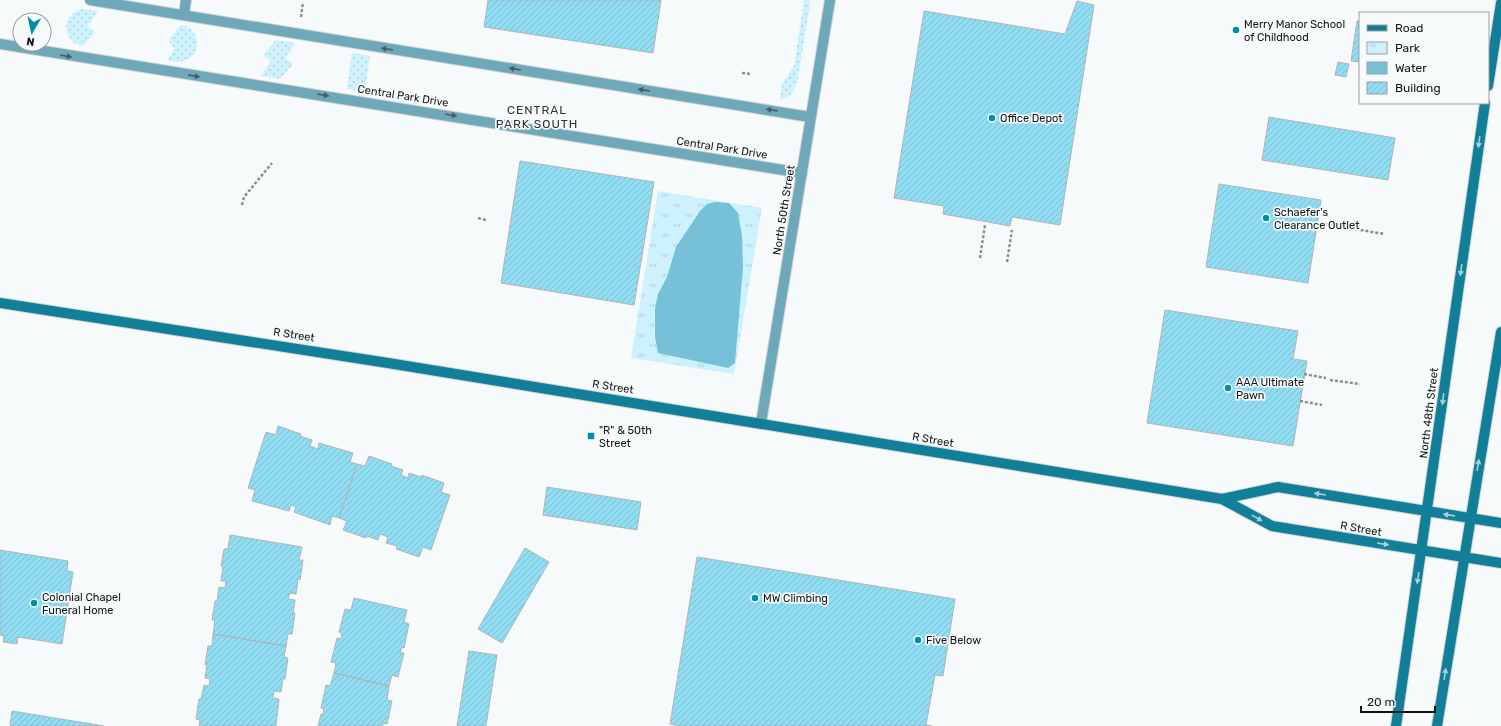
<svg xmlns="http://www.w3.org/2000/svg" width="1501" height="726" font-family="Rubik,sans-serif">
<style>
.grass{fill:url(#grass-dots)}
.park{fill:url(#park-tufts)}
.water{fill:#76c1d7}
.building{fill:url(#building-hatch);stroke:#b0b5b6}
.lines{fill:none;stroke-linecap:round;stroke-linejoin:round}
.service-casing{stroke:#d2d6d6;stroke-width:12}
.minor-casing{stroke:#d2d6d6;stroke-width:12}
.secondary-casing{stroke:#d2d6d6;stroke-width:12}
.path{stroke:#8c8f90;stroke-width:2.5;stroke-dasharray:3 2;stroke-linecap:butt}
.service{stroke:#6fa8b8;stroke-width:10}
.minor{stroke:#6fa8b8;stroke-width:10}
.secondary{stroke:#107f97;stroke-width:10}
.oneway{fill:#425f67}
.oneway2{fill:#a6cfd8}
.poi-dot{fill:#008fab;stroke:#f6fafb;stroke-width:1.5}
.labels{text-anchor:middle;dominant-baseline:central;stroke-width:3.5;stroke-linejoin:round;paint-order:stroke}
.poi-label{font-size:11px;fill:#141616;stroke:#f6fafb;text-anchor:start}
.street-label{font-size:11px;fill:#141616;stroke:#f6fafb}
.neighbourhood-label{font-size:12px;letter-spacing:1px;fill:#2e3233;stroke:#f6fafb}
</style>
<defs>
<pattern id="grass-dots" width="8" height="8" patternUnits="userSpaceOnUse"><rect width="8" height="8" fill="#cdf2fe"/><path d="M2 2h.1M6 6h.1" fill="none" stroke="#afcfd9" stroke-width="1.8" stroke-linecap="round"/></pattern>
<pattern id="park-tufts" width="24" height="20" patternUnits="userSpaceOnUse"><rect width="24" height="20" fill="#cdf2fe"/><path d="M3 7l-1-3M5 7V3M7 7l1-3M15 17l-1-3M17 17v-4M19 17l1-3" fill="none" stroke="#afcfd9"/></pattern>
<pattern id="building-hatch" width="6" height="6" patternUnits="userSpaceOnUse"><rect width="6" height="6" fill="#91ddf3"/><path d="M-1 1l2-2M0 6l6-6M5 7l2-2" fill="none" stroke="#7cbdd0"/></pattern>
</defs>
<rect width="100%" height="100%" fill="#f6fafb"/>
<path class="grass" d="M 804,0 L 809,0 L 810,5 L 797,83 L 791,95 L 780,100 L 782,84 L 794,66 Z
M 83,9 L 98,11 L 88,26 L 95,32 L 84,45 L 81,46 C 61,39 61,13 83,9 Z
M 181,25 C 199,27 204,53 186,60 C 180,63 173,61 167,61 L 175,48 L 171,45 L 169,39 Z
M 276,40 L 295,43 L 285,58 L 293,64 L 280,79 L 261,76 L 271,61 L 263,55 Z
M 352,53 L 370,56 L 365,91 L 347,89 Z"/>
<path class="park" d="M 658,191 L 762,208 L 734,374 L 631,358 Z"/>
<path class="water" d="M 715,202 L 729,203 L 738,213 L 742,236 L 743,267 L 735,363 L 728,368 L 658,353 L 655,337 L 655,309 L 658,294 L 667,277 L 676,247 L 700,211 L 707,204 Z"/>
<path class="building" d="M 488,0 L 661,0 L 653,53 L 484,27 Z
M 1077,1 L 1094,5 L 1060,225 L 1012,217 L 1010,226 L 943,214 L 944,206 L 894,198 L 924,11 L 1065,34 Z
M 1357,21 L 1360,21 L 1360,62 L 1351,61 Z
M 1338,62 L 1349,64 L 1346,77 L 1335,75 Z
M 1269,117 L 1395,138 L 1388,180 L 1262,160 Z
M 520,161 L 654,182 L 634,305 L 501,283 Z
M 1219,184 L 1321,200 L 1308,283 L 1206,267 Z
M 1165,310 L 1298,331 L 1293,359 L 1307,361 L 1293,446 L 1147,423 Z
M 278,426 L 301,434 L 300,436 L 312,440 L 310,446 L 318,449 L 319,443 L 353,453 L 350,462 L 357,464 L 339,518 L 332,516 L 330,525 L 294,512 L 296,507 L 291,505 L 289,511 L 252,501 L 255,490 L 248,488 L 266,432 L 276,435 Z
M 369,456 L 392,464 L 391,466 L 403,470 L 401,475 L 408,478 L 409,473 L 421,477 L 422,475 L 444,483 L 441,492 L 450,495 L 431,550 L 423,547 L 419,557 L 396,549 L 397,546 L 386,543 L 388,537 L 380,534 L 378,540 L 367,536 L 366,538 L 343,530 L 347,521 L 339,518 L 357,464 L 365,466 Z
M 547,487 L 641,502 L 637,530 L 543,515 Z
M 230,535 L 302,547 L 299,560 L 303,560 L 300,580 L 298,579 L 296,594 L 290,593 L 288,599 L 295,600 L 293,613 L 295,613 L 292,634 L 288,634 L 286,646 L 213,634 L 215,620 L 212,620 L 215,601 L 217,601 L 219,587 L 225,588 L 226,581 L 221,581 L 223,566 L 221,566 L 224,549 L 228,549 Z
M 525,548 L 549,562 L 502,643 L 478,629 Z
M 0,550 L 68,561 L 67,571 L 73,572 L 62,644 L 18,637 L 17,644 L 3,642 L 4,636 L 0,635 Z
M 697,557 L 955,599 L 943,676 L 935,675 L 926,725 L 932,726 L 681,726 L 670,724 Z
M 354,598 L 407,610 L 404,622 L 409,624 L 404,648 L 402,647 L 400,653 L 404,653 L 398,677 L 392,675 L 389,686 L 334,673 L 336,663 L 331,662 L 337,638 L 341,639 L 342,633 L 339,632 L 345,609 L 351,610 Z
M 213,634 L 286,646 L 284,657 L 288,658 L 285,679 L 283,679 L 281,692 L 274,691 L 273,698 L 279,699 L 276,726 L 199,726 L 200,720 L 196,719 L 199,699 L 201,699 L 204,685 L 209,686 L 210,679 L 205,678 L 207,665 L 205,665 L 208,646 L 212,646 Z
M 469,651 L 497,655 L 486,726 L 457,726 Z
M 334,673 L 389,686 L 387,700 L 392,701 L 387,724 L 383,723 L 383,726 L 318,726 L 321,714 L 323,715 L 324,709 L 321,708 L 326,685 L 330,686 Z
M 12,711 L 104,726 L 10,726 Z"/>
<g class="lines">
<g class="service-casing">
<path id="service" d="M 90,0 L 810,117
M 184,15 L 186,0
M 0,44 L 802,173"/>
</g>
<g class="minor-casing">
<path id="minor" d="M 761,423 L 830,0"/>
</g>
<g class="secondary-casing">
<path id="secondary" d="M 1488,86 L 1501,3
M 0,303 L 388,363 L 1222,499 L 1272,526 L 1501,563
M 1222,499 L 1278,487 L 1501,523
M 1396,726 L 1485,103
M 1437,726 L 1501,332"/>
</g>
<path class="path" d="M 301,17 L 303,2
M 742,73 L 751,74
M 242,205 L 244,197 L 272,163
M 478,218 L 486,220
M 1326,224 L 1384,234
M 980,258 L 985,225
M 1007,262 L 1012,230
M 1304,374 L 1326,378
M 1330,380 L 1360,384
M 1300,401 L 1322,405"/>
<use href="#service" class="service"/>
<use href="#minor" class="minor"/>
<use href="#secondary" class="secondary"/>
</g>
<defs><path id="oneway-solid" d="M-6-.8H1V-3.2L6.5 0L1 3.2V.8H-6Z"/></defs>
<g class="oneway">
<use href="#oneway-solid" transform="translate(387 49) rotate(-171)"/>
<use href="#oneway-solid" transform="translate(66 56) rotate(10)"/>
<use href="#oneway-solid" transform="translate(515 69) rotate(-171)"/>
<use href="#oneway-solid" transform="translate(194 76) rotate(9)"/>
<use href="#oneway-solid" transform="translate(644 90) rotate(-171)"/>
<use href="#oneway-solid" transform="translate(323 95) rotate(9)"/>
<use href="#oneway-solid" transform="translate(772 110) rotate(-171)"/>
<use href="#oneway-solid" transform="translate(451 115) rotate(10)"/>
</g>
<g class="oneway2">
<use href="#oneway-solid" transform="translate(1479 142) rotate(98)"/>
<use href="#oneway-solid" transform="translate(1461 270) rotate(98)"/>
<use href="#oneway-solid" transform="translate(1443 399) rotate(97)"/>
<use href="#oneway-solid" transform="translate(1478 465) rotate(-80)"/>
<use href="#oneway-solid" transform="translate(1320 494) rotate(-171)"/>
<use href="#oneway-solid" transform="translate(1449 515) rotate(-172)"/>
<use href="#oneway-solid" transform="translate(1257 518) rotate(29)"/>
<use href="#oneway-solid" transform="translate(1383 544) rotate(9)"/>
<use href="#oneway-solid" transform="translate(1418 578) rotate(99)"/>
<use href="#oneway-solid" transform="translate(1445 674) rotate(-81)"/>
</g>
<g class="poi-dot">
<circle cx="1236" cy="30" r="4"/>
<circle cx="992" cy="118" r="4"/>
<circle cx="1266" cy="218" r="4"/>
<circle cx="1228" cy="388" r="4"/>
<rect x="587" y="432" width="8" height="8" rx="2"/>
<circle cx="755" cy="598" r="4"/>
<circle cx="34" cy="603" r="4"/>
<circle cx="918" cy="640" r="4"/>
</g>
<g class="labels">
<g class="poi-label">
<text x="1244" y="24">Merry Manor School<tspan x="1244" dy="13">of Childhood</tspan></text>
<text x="1000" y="118">Office Depot</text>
<text x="1274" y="212">Schaefer's<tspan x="1274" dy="13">Clearance Outlet</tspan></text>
<text x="1236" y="382">AAA Ultimate<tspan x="1236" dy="13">Pawn</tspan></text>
<text x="599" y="430">"R" &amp; 50th<tspan x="599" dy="13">Street</tspan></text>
<text x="42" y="597">Colonial Chapel<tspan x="42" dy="13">Funeral Home</tspan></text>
<text x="763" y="598">MW Climbing</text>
<text x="926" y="640">Five Below</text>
</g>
<g class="street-label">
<text transform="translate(403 96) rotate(9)">Central Park Drive</text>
<text transform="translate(722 148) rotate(9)">Central Park Drive</text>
<text transform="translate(784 210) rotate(-81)">North 50th Street</text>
<text transform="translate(294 335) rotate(9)">R Street</text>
<text transform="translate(613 387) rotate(9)">R Street</text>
<text transform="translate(1429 413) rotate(-83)">North 48th Street</text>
<text transform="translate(933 440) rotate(10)">R Street</text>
<text transform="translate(1361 529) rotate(10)">R Street</text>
</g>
<g class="neighbourhood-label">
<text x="537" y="110">CENTRAL<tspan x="537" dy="14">PARK SOUTH</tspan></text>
</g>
</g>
<rect x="1359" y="12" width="130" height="92" fill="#f6fafb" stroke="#9c9f9f"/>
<rect x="1367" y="25" width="20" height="6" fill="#107f97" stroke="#9c9f9f"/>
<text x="1395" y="32" font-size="12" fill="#141616">Road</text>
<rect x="1367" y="42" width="20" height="12" fill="url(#park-tufts)" stroke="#9c9f9f"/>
<text x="1395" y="52" font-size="12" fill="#141616">Park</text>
<rect x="1367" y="62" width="20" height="12" fill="#76c1d7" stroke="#9c9f9f"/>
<text x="1395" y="72" font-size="12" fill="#141616">Water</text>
<rect x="1367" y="82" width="20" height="12" fill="url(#building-hatch)" stroke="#9c9f9f"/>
<text x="1395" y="92" font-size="12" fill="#141616">Building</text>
<g transform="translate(32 32) rotate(189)"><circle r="19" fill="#f6fafb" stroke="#9c9f9f"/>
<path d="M0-3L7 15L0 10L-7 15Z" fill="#008fab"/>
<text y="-6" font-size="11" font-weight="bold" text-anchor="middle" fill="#141616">N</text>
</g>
<path d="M1361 706v6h74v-6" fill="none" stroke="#141616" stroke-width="2"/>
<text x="1367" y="706" font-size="12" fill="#141616" stroke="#f6fafb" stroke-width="3" paint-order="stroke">20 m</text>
</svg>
